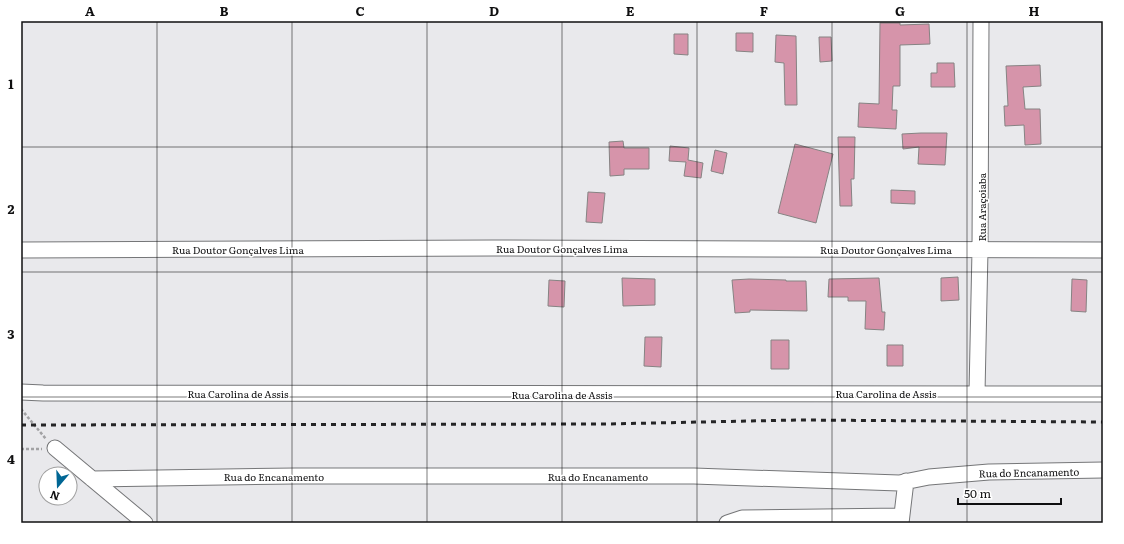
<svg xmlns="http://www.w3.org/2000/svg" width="1124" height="544" font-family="Literata,serif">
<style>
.building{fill:#d694aa;stroke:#868383}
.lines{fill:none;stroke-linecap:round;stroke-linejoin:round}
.minor-casing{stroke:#757678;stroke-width:17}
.path{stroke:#a2a2a4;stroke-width:2.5;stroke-dasharray:3 2;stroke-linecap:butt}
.minor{stroke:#fff;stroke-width:15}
.rail{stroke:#252526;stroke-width:3;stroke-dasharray:5 5;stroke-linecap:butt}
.grid{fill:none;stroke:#0f0f10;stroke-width:1;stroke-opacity:0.55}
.labels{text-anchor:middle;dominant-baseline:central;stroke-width:3;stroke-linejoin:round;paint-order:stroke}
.street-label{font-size:10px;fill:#0f0f10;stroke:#fff}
.neatline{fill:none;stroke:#0f0f10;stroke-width:1.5}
.grid-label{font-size:13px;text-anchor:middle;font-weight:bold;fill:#0f0f10}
</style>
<rect width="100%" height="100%" fill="#e9e9ec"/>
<path class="building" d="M 880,23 L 900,23 L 900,25 L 929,24 L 930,44 L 900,45 L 900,86 L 893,86 L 892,110 L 897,110 L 896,129 L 858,127 L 859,103 L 879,104 Z
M 736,33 L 753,33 L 753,52 L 736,51 Z
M 674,34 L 688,34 L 688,55 L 674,54 Z
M 776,35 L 796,36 L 797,105 L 785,105 L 784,63 L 775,62 Z
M 819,37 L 831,37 L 832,61 L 820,62 Z
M 937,63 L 954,63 L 955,87 L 931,87 L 931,73 L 937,73 Z
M 1040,65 L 1041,86 L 1023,87 L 1025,109 L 1040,109 L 1041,144 L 1025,145 L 1024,125 L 1005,126 L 1004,106 L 1008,106 L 1006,66 Z
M 921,133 L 947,133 L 945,165 L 918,164 L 919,147 L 903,149 L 902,134 Z
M 838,137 L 855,137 L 854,179 L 851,179 L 852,206 L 840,206 Z
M 623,141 L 624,148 L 649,148 L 649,169 L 624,169 L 624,175 L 610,176 L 609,142 Z
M 795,144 L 833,154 L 816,223 L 778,213 Z
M 670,146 L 689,148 L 688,160 L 703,163 L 701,178 L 684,176 L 686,162 L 669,161 Z
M 715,150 L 727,153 L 723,174 L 711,171 Z
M 891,190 L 915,191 L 915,204 L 891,203 Z
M 588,192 L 605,193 L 602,223 L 586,222 Z
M 958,277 L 959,300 L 941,301 L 941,278 Z
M 622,278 L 655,279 L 655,305 L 623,306 Z
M 879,278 L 882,312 L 885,312 L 884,330 L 865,329 L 866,301 L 848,301 L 848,297 L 828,297 L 829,279 Z
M 749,279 L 786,280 L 786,281 L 806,281 L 807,311 L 750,310 L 750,312 L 735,313 L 732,280 Z
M 1072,279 L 1087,280 L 1086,312 L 1071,311 Z
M 549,280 L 565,281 L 564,307 L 548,306 Z
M 645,337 L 662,337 L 661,367 L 644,366 Z
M 771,340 L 789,340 L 789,369 L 771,369 Z
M 887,345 L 903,345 L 903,366 L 887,366 Z"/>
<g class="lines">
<g class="minor-casing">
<path id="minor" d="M 21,250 L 492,248 L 1103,250
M 21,392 L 43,393 L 1103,394
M 977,393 L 980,250 L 981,21
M 55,448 L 145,523
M 92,479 L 295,476 L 694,476 L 899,483 L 929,477 L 989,472 L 1103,470
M 727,523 L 742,518 L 901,516
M 901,523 L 906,481"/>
</g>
<path class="path" d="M 21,409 L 46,439
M 21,449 L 42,449"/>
<use href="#minor" class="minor"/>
<path class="rail" d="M 21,425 L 606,424 L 797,420 L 1103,422"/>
</g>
<path class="grid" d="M 157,21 L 157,523M 292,21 L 292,523M 427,21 L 427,523M 562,21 L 562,523M 697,21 L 697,523M 832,21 L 832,523M 967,21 L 967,523M 21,147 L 1103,147M 21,272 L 1103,272M 21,397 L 1103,397"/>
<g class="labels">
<g class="street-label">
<text transform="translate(981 207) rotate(-90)">Rua Araçoiaba</text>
<text x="562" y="248">Rua Doutor Gonçalves Lima</text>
<text x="238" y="249">Rua Doutor Gonçalves Lima</text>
<text x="886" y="249">Rua Doutor Gonçalves Lima</text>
<text x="238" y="393">Rua Carolina de Assis</text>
<text x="886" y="393">Rua Carolina de Assis</text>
<text x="562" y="394">Rua Carolina de Assis</text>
<text transform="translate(1029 472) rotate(-1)">Rua do Encanamento</text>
<text x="274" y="476">Rua do Encanamento</text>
<text x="598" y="476">Rua do Encanamento</text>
</g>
</g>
<rect width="1124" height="544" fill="none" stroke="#ffffff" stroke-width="44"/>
<g transform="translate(58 486) rotate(199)"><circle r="19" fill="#ffffff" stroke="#9f9f9f"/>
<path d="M0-3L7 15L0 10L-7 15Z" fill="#006694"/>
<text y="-6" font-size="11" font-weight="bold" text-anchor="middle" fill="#0f0f10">N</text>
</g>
<path d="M958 498v6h103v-6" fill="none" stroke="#0f0f10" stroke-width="2"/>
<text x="964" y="498" font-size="12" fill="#0f0f10" stroke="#ffffff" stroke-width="3" paint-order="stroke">50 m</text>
<rect x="22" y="22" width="1080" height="500" class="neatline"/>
<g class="grid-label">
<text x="90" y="16">A</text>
<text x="224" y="16">B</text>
<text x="360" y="16">C</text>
<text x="494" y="16">D</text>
<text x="630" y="16">E</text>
<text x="764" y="16">F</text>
<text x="900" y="16">G</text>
<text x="1034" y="16">H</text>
<text x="11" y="89">1</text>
<text x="11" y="214">2</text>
<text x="11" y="339">3</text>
<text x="11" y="464">4</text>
</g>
</svg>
